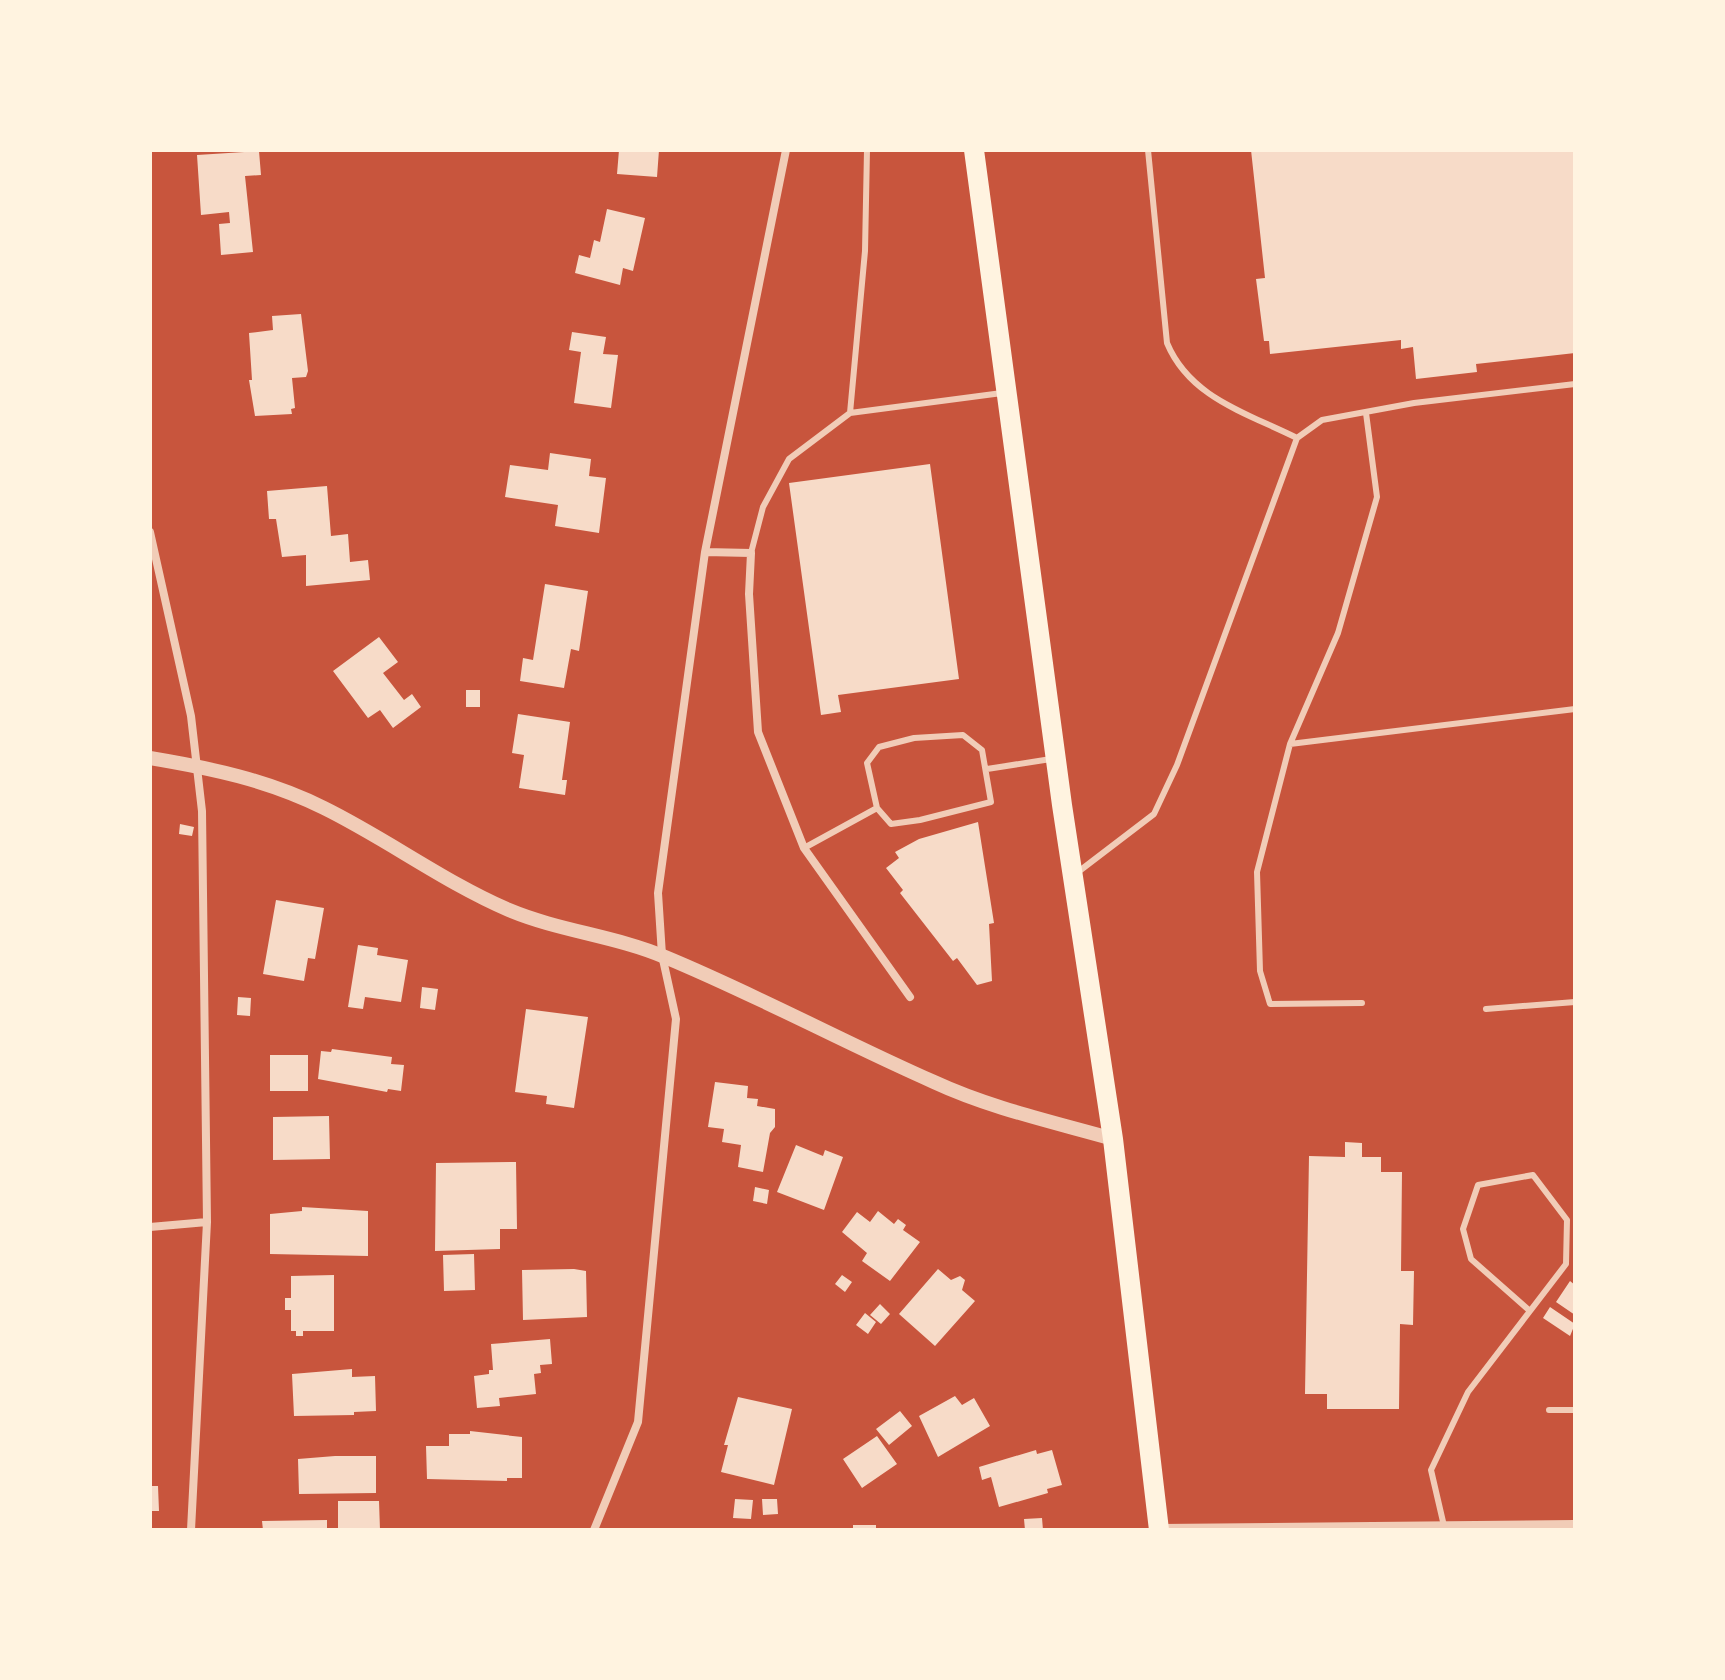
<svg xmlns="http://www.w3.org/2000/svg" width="1725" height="1680" font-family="'DM Sans',sans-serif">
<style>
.building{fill:#f7dbc8}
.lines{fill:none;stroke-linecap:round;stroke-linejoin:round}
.service{stroke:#f1ccb7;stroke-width:6}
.minor{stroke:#f1ccb7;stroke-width:8}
.tertiary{stroke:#f1ccb7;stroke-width:14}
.primary{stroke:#fff3e0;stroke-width:20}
</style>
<rect width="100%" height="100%" fill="#c8553d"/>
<path class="building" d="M 619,150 L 659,150 L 657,177 L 617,174 Z
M 1251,150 L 1575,150 L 1575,353 L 1476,364 L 1477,372 L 1416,379 L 1413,347 L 1401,349 L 1401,340 L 1270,354 L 1269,341 L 1264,341 L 1256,279 L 1265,278 Z
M 259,151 L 261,175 L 245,176 L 253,252 L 221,255 L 219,224 L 230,223 L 229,212 L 201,215 L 197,155 Z
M 607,209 L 645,218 L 633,271 L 623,268 L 620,285 L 575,273 L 579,255 L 590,258 L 594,240 L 600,242 Z
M 301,314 L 308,371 L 306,377 L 292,378 L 295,408 L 291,409 L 292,414 L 255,416 L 249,380 L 252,380 L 249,333 L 273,330 L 272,316 Z
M 572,332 L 606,337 L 603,354 L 618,355 L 611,408 L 574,403 L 581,352 L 569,350 Z
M 550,453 L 591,459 L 589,476 L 606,478 L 599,533 L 555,526 L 558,505 L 505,497 L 510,465 L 548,470 Z
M 930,464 L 959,679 L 838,695 L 841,712 L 821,715 L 789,483 Z
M 327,486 L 331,536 L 348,534 L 350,562 L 368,560 L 370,580 L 306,586 L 306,555 L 282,557 L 276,519 L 269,519 L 267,491 Z
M 545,584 L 588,591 L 579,651 L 571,649 L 564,688 L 520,681 L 523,658 L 533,660 Z
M 379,637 L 398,662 L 383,673 L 404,700 L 412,694 L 421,707 L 393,728 L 380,710 L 368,718 L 333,671 Z
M 466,690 L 480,690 L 480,707 L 466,707 Z
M 518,714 L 570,722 L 562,780 L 567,780 L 565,795 L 519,788 L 524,755 L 512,753 Z
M 978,822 L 994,923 L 989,924 L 992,981 L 977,985 L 957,958 L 953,961 L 900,893 L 903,890 L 886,868 L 899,858 L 895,852 L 919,839 Z
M 180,824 L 194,827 L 192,836 L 179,834 Z
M 276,900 L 324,908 L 315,959 L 308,958 L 304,981 L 263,974 Z
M 358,945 L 378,948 L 377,955 L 408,960 L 401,1002 L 365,997 L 363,1009 L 348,1007 Z
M 422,987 L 438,989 L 435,1010 L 420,1008 Z
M 238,997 L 251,998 L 250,1016 L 237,1015 Z
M 526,1009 L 588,1017 L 574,1108 L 546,1104 L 547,1096 L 515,1092 Z
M 332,1049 L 392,1057 L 391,1064 L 404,1065 L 401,1091 L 388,1089 L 387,1092 L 318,1079 L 321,1051 L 331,1052 Z
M 270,1055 L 308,1055 L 308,1091 L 270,1091 Z
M 715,1082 L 748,1086 L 747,1098 L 758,1099 L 757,1106 L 775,1109 L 775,1127 L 770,1133 L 763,1172 L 738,1167 L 741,1145 L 722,1142 L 724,1129 L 708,1127 Z
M 329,1116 L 330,1159 L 273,1160 L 273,1117 Z
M 1345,1142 L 1362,1143 L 1362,1157 L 1381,1157 L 1381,1172 L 1402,1172 L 1401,1271 L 1414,1271 L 1413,1325 L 1400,1324 L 1399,1409 L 1327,1409 L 1327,1394 L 1305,1394 L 1309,1156 L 1345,1157 Z
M 796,1145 L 823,1156 L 825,1150 L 843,1157 L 824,1210 L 777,1192 Z
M 516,1162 L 517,1229 L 500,1229 L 500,1249 L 435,1251 L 436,1163 Z
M 755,1187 L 769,1190 L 767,1204 L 753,1201 Z
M 302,1207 L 368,1211 L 368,1256 L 270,1254 L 270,1214 L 302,1211 Z
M 878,1211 L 894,1224 L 898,1219 L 906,1225 L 903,1230 L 920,1242 L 890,1281 L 862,1261 L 867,1253 L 842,1232 L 857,1212 L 870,1222 Z
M 474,1254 L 475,1290 L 444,1291 L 443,1255 Z
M 574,1269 L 586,1271 L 587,1317 L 523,1320 L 522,1270 Z
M 938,1269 L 951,1280 L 960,1276 L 965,1280 L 962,1290 L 975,1301 L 935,1346 L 899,1314 Z
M 334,1275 L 334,1331 L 303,1331 L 303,1336 L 296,1336 L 296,1331 L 291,1331 L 291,1310 L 285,1310 L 285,1298 L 291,1298 L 291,1276 Z
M 842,1275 L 852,1282 L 845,1292 L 835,1284 Z
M 1570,1281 L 1575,1285 L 1575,1315 L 1556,1302 Z
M 880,1304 L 890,1314 L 881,1324 L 870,1315 Z
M 1550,1307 L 1575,1324 L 1570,1336 L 1543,1318 Z
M 865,1313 L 876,1322 L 868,1334 L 856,1325 Z
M 550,1339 L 552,1364 L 540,1365 L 541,1373 L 534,1374 L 536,1394 L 499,1398 L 500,1406 L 477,1408 L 474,1376 L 489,1374 L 489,1370 L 493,1370 L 491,1344 Z
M 352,1369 L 352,1377 L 375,1376 L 376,1411 L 354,1412 L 354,1415 L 294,1416 L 292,1374 Z
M 955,1396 L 962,1405 L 974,1398 L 990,1426 L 938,1457 L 919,1416 Z
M 738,1397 L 792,1409 L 774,1485 L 721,1472 L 728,1445 L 724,1445 Z
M 900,1411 L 912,1426 L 889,1445 L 876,1429 Z
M 470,1431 L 522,1437 L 522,1478 L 507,1478 L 507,1481 L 427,1479 L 426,1446 L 449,1446 L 449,1434 L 470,1434 Z
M 877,1436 L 897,1464 L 862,1488 L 843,1459 Z
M 1036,1450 L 1037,1454 L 1052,1450 L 1062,1485 L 1047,1489 L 1048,1493 L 999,1507 L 991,1477 L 982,1480 L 979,1467 Z
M 335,1456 L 376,1456 L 376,1493 L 299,1494 L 298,1459 Z
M 150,1486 L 158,1486 L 159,1511 L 150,1511 Z
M 735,1499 L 753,1500 L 751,1519 L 733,1518 Z
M 762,1499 L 777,1499 L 778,1514 L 763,1515 Z
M 338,1501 L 379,1501 L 380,1530 L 338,1530 Z
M 1042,1518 L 1043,1530 L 1025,1530 L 1024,1519 Z
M 327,1520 L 327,1530 L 263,1530 L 262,1521 Z
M 853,1525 L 876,1525 L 876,1530 L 853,1530 Z"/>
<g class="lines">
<path class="service" d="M 867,150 L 865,251 L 850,413 L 1002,393
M 1148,150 L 1167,343 C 1190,398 1247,413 1297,438
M 751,553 L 763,507 L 789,459 L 850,413
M 963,735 L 982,750 L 991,802 L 920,820 L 891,824 L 877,808 L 867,763 L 879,747 L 914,738 Z
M 1290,744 L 1575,709
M 987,769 L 1051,759
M 804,848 L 877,808
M 1078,872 L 1154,814 L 1177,765 L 1297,438 L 1322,420 L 1414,403 L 1575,384
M 1362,1003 L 1270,1004 L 1260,971 L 1257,872 L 1290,744 L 1338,633 L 1377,497 L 1366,413
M 1486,1009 L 1575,1002
M 1549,1410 L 1575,1410
M 1444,1526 L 1431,1470 L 1468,1392 L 1566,1264 L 1567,1220 L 1533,1175 L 1478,1185 L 1463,1229 L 1471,1259 L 1530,1311"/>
<path class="minor" d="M 150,532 L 191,716 L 202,811 L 207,1222 L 191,1530
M 705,552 L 751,553 L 749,594 L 758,732 L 804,848 L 910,997
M 150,1227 L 207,1222
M 1160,1528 L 1575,1524
M 594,1530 L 638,1422 L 676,1019 L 662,955 L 658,893 L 705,552 L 786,150"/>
<path class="tertiary" d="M 150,758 C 210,768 268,780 324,808 C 387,839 444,882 509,910 C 559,931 616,936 665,957 C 757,995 843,1042 934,1082 C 990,1108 1053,1122 1113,1139"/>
<path class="primary" d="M 974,150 L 1062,805 L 1113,1139 L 1159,1530"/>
</g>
<rect width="1725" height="1680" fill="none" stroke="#fff3e0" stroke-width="304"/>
</svg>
